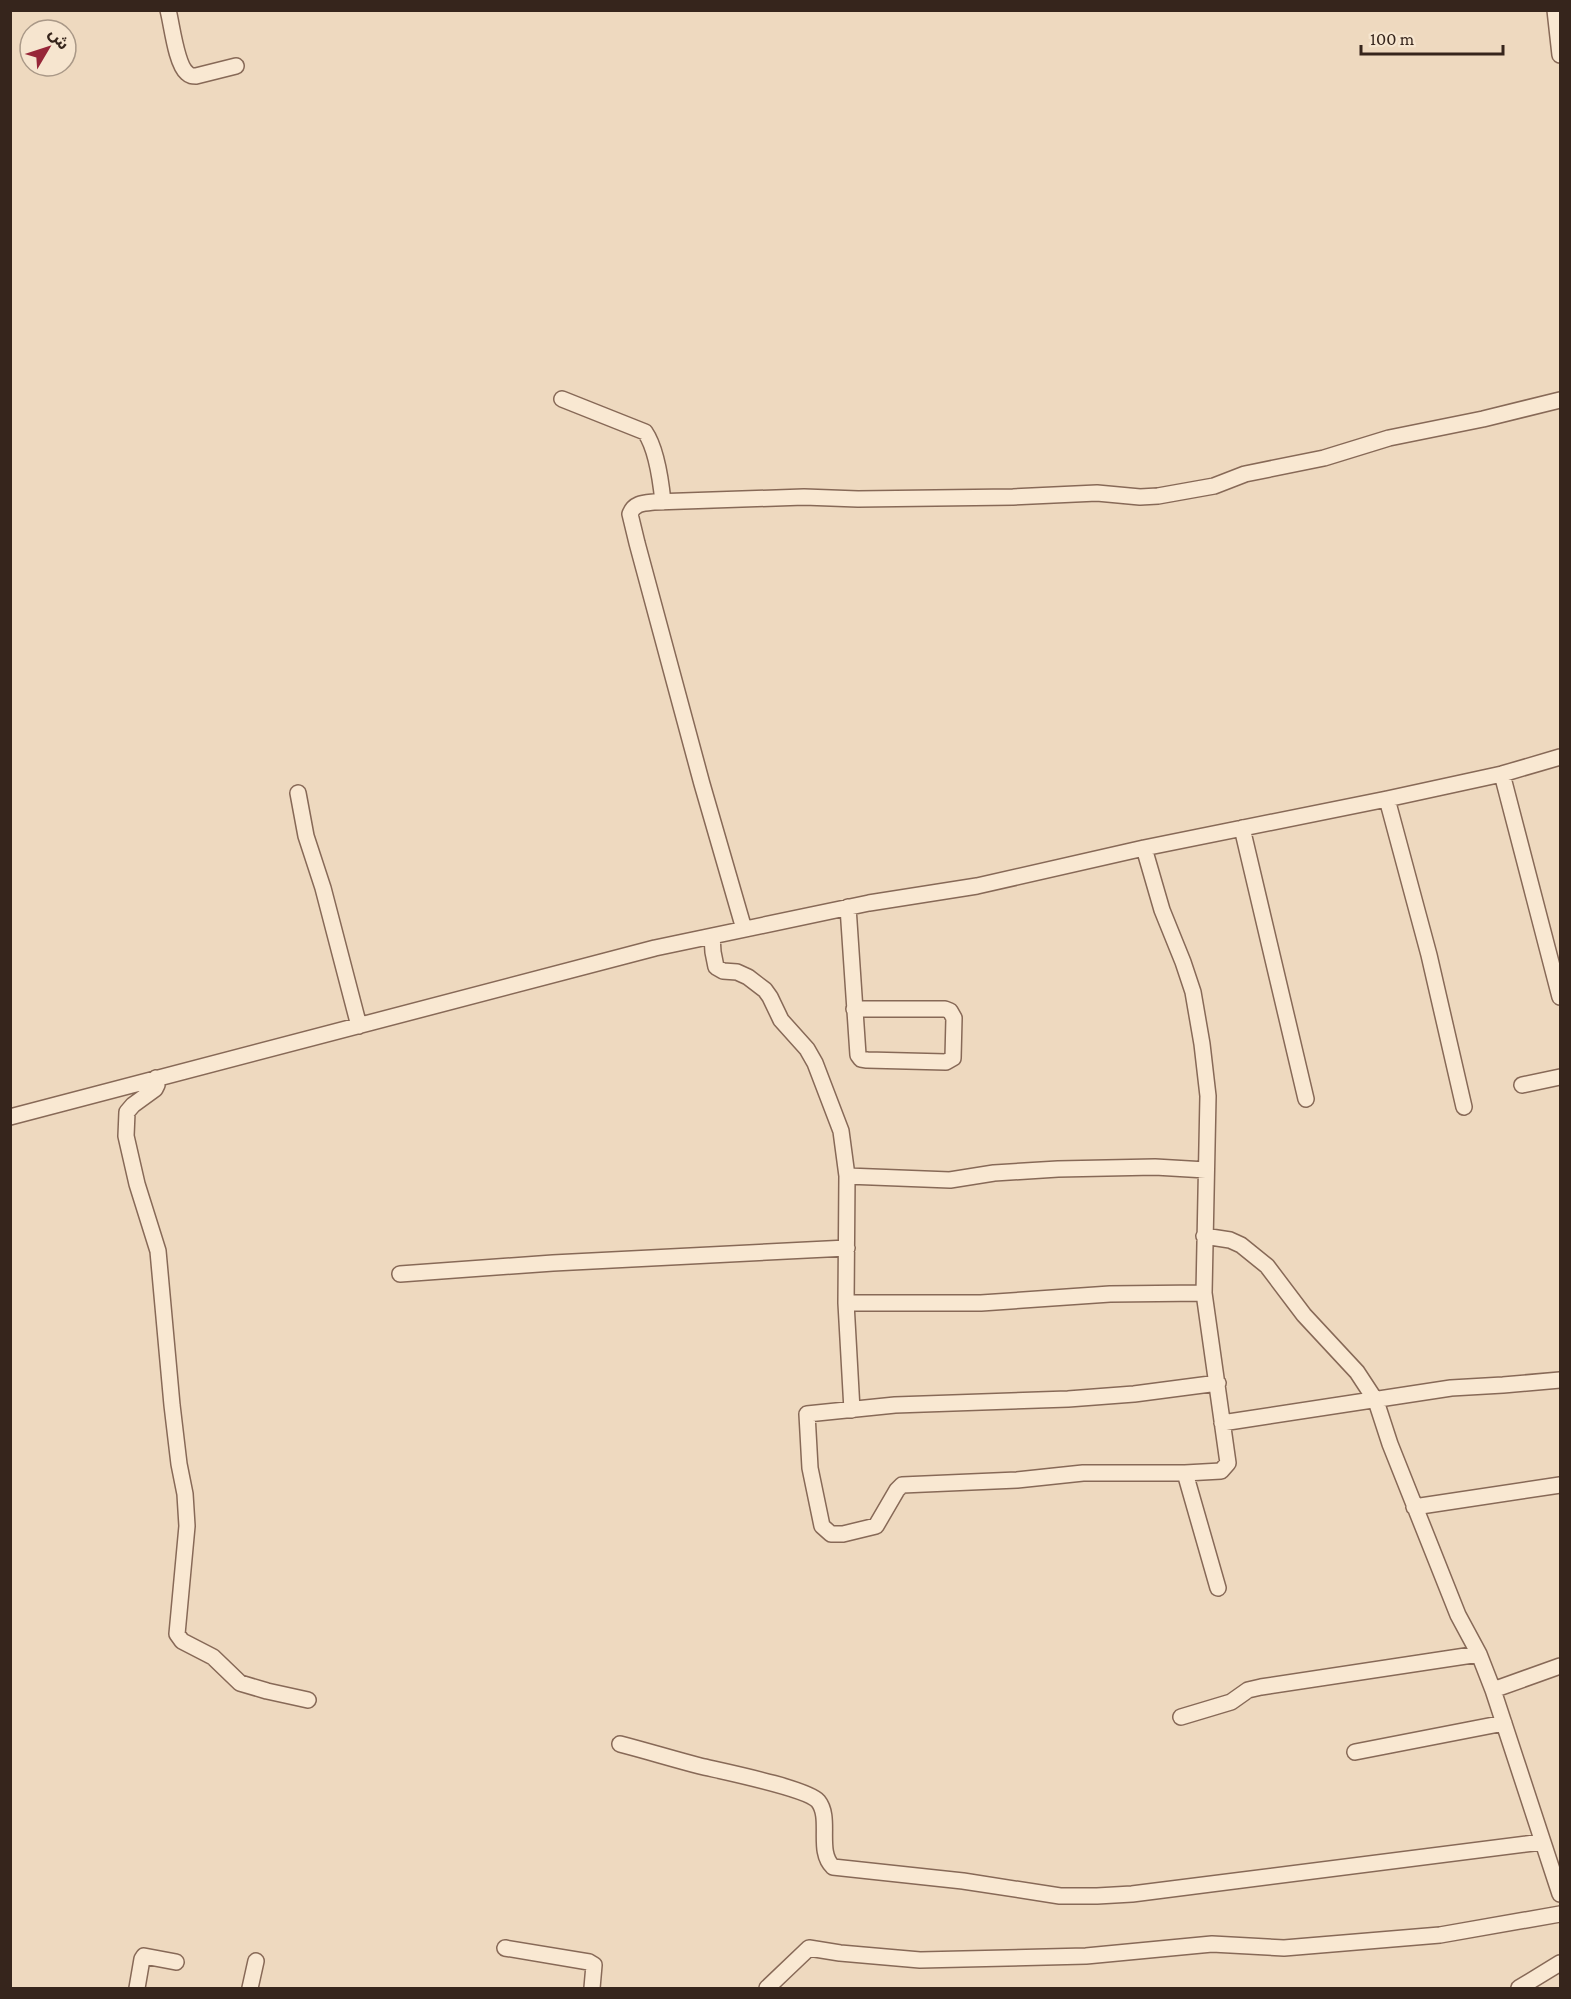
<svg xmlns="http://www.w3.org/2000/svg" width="1571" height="1999" font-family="'Crimson Pro','Noto Sans Arabic',serif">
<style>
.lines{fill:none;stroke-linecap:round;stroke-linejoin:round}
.minor-casing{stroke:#876957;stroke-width:18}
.minor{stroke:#f9e8d2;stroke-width:15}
</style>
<rect width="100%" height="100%" fill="#eed9bf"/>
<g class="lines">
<g class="minor-casing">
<path id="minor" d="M 168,10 C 172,25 176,64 187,73 C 190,76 192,76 196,76 L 236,66
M 1555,10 L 1560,55
M 562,399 L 645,432 C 656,448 661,482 663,502
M 1502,774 L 1560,997
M 298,793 L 306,836 L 323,888 L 359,1026
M 1387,799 L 1429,955 L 1464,1107
M 1242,828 L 1306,1099
M 1144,848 L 1162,910 L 1183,962 L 1193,992 L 1202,1044 L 1208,1096 L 1204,1293 L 1228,1463 L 1221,1471 L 1185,1473 L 1083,1473 L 1017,1480 L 902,1485 L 897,1490 L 876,1526 L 843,1534 L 831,1534 L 822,1526 L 810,1468 L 807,1414 L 895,1405 L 1068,1399 L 1134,1394 L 1218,1383
M 848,907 L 858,1055 L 861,1059 L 867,1060 L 946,1062 L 953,1058 L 954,1018 L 950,1011 L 945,1009 L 854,1009
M 744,929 L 702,784 L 637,543 L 630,514 C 634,503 644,503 654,502 L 804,497 L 858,499 L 1013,497 L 1097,493 L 1140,497 L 1158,496 L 1214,486 L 1245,474 L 1324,458 L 1389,438 L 1483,419 L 1560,400
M 712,936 L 713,952 L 716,967 L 723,971 L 737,972 L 748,977 L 765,990 L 770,997 L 781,1020 L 807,1049 L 815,1063 L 841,1131 L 847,1176 L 846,1303 L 852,1410
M 156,1078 L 157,1085 L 155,1089 L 133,1105 L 127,1112 L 126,1136 L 137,1184 L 158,1251 L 172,1405 L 179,1464 L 185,1494 L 187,1526 L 177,1634 L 182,1641 L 213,1657 L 240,1683 L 267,1691 L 308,1700
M 1522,1085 L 1560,1077
M 10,1117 L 655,948 L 869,903 L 977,886 L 1144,848 L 1387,799 L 1502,774 L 1560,757
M 847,1176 L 950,1180 L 994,1173 L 1058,1169 L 1155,1167 L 1206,1170
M 1204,1236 L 1230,1240 L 1241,1245 L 1267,1266 L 1304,1315 L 1357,1372 L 1376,1401 L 1390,1444 L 1458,1615 L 1479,1654 L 1493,1690 L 1560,1894
M 400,1274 L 553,1263 L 847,1248
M 846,1303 L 981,1303 L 1110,1294 L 1204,1293
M 1222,1423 L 1451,1388 L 1503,1385 L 1560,1380
M 1185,1473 L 1218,1588
M 1414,1507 L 1560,1485
M 1493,1690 L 1560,1666
M 1181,1717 L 1231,1702 L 1248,1690 L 1261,1687 L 1479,1654
M 620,1744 C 647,1751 673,1759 700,1766 C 721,1771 806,1788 818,1801 C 832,1818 816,1851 833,1867 L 963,1881 L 1060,1896 L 1097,1896 L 1132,1894 L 1542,1842
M 1355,1752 L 1504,1723
M 505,1948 L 589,1962 L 594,1965 L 592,1988
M 137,1988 L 142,1959 L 144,1956 L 176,1962
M 250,1988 L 256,1961
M 767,1988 L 809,1948 L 840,1953 L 920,1960 L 1086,1956 L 1212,1944 L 1284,1948 L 1440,1935 L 1560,1914
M 1519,1988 L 1560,1963"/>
</g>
<use href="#minor" class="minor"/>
</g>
<rect width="1571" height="1999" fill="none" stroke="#36251c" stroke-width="24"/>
<g transform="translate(48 48) rotate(51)"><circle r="28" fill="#f6e5cf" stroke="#a99887" stroke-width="1.5"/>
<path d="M0-4.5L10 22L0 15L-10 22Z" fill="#972638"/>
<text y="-9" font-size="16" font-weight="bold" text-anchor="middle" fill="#36251c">ش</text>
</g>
<path d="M1361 45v9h142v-9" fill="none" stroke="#36251c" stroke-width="3"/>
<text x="1370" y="45" font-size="18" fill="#36251c" stroke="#f6e5cf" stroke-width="4.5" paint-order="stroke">100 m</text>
</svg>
